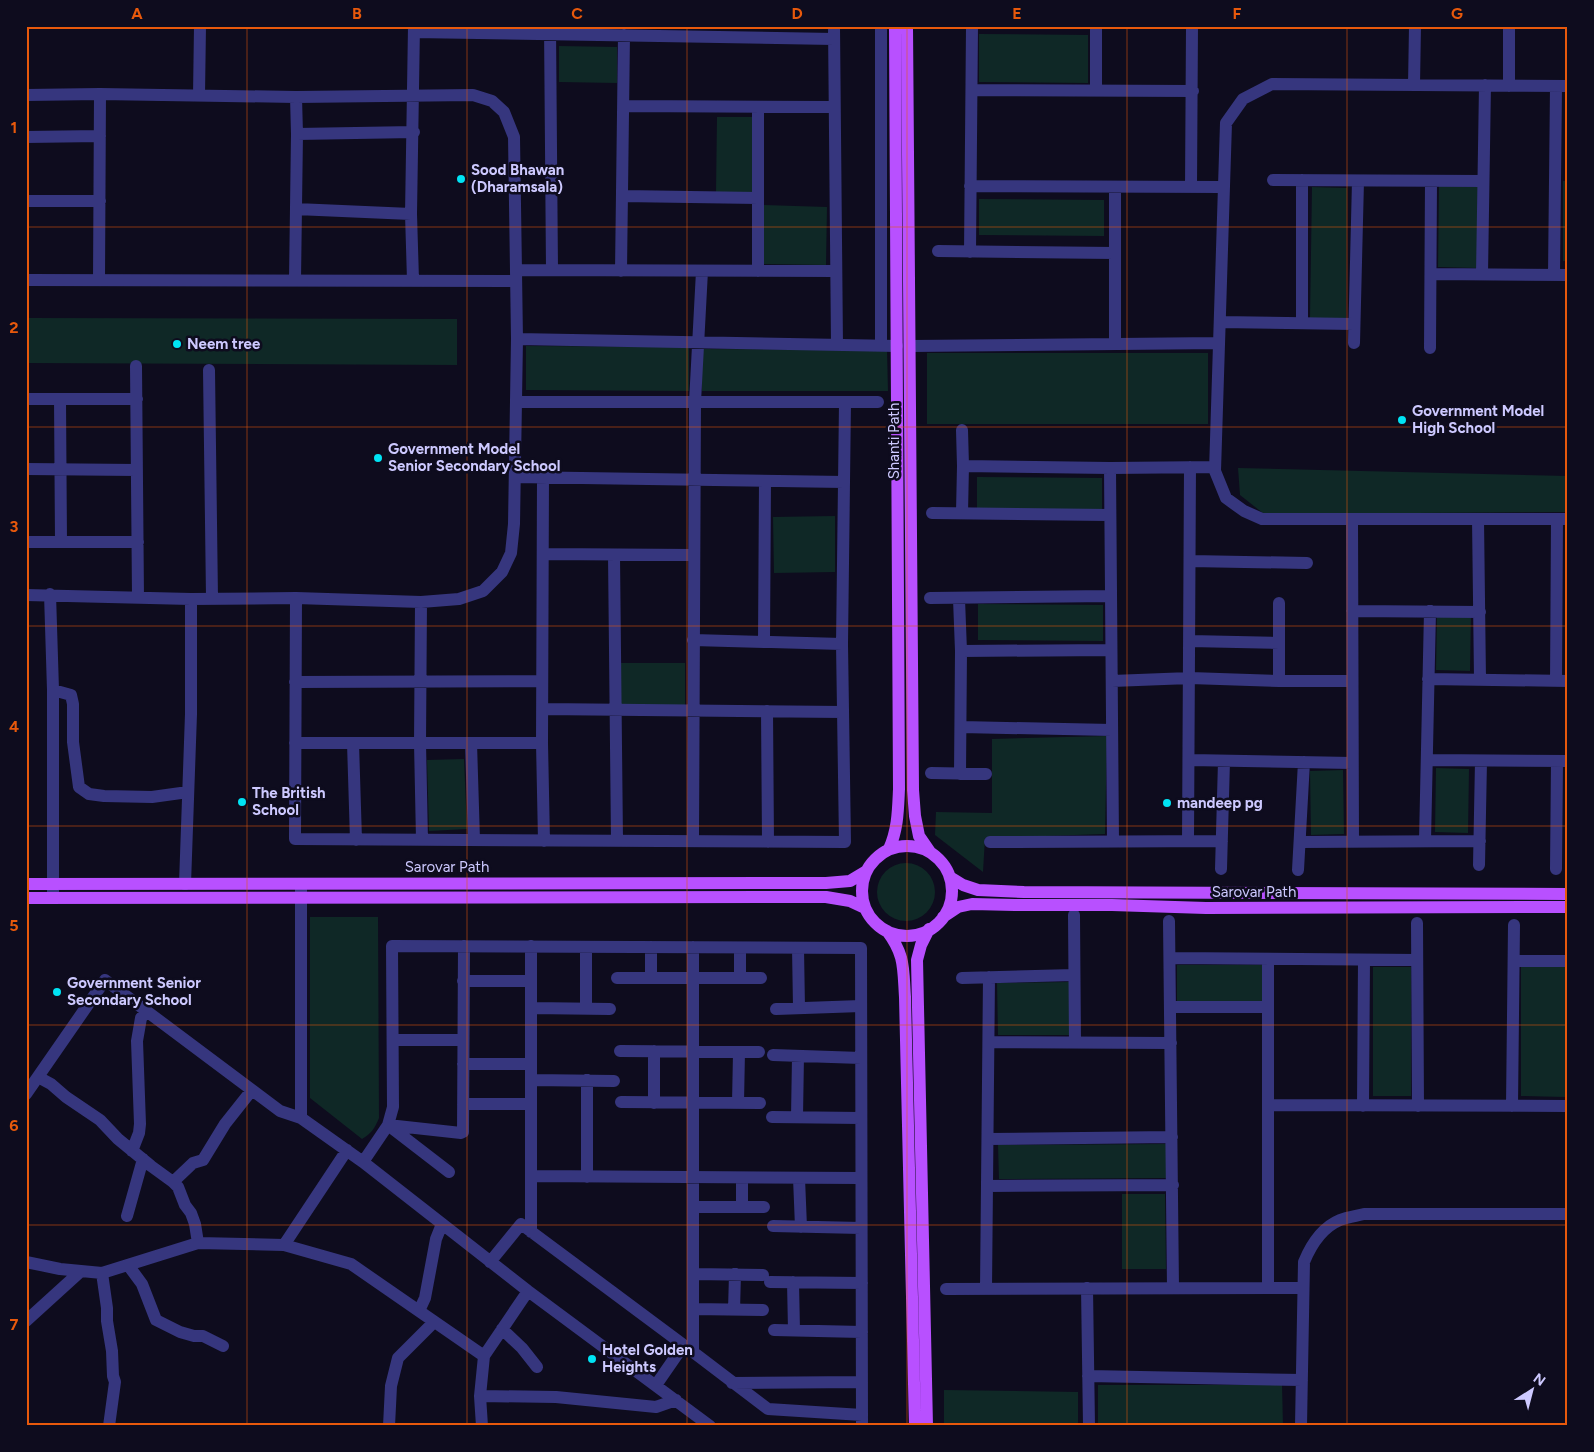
<svg xmlns="http://www.w3.org/2000/svg" width="1594" height="1452" font-family="Figtree,sans-serif">
<style>
.green{fill:#0f2826}
.lines{fill:none;stroke-linecap:round;stroke-linejoin:round}
.minor{stroke:#36367e;stroke-width:12}
.major{stroke:#b850ff;stroke-width:12}
.grid{fill:none;stroke:#e8590c;stroke-width:1;stroke-opacity:0.55}
.poi-dot{fill:#00e3f4;stroke:#0e0c1e;stroke-width:2}
.labels{text-anchor:middle;dominant-baseline:central;stroke-width:5;stroke-linejoin:round;paint-order:stroke}
.poi-label{font-size:15px;font-weight:bold;fill:#cdc9ff;stroke:#0e0c1e;text-anchor:start}
.street-label{font-size:15px;fill:#cdc9ff;stroke:#0e0c1e}
.neatline{fill:none;stroke:#e8590c;stroke-width:2}
.grid-label{font-size:16px;text-anchor:middle;font-weight:bold;fill:#e8590c}
</style>
<rect width="100%" height="100%" fill="#0e0c1e"/>
<path class="green" d="M 979,34 L 1088,35 L 1088,83 L 979,82 Z
M 559,46 L 617,47 L 617,83 L 559,82 Z
M 717,117 L 753,117 L 753,192 L 716,192 Z
M 1563,181 L 1568,181 L 1568,261 L 1563,261 Z
M 1439,186 L 1478,187 L 1477,268 L 1438,267 Z
M 1312,187 L 1347,188 L 1346,318 L 1310,318 Z
M 979,199 L 1104,200 L 1104,236 L 979,235 Z
M 764,205 L 827,207 L 826,265 L 763,264 Z
M 26,318 L 457,319 L 457,365 L 26,363 Z
M 526,346 L 689,347 L 689,391 L 526,390 Z
M 702,349 L 887,350 L 888,391 L 702,391 Z
M 927,353 L 1208,353 L 1208,424 L 927,424 Z
M 1238,468 L 1568,476 L 1568,512 L 1264,514 L 1240,495 Z
M 977,477 L 1102,478 L 1102,514 L 977,513 Z
M 835,516 L 835,572 L 774,573 L 773,517 Z
M 978,604 L 1103,605 L 1103,641 L 978,640 Z
M 1437,614 L 1471,615 L 1470,671 L 1436,670 Z
M 1565,621 L 1568,621 L 1568,677 L 1565,677 Z
M 621,663 L 685,663 L 685,706 L 621,705 Z
M 1107,736 L 1105,834 L 985,838 L 983,872 L 935,835 L 936,812 L 992,813 L 992,739 Z
M 464,759 L 467,829 L 429,831 L 427,760 Z
M 1436,768 L 1469,769 L 1468,833 L 1435,832 Z
M 1343,770 L 1344,834 L 1311,835 L 1310,771 Z
M 1566,771 L 1568,771 L 1568,835 L 1566,835 Z
M877 892a29 29 0 1 1 58 0a29 29 0 1 1-58 0Z
M 310,917 L 378,917 L 379,1118 C 375,1128 371,1134 362,1139 L 310,1098 Z
M 1177,965 L 1262,965 L 1262,1001 L 1177,1001 Z
M 1373,967 L 1411,967 L 1411,1096 L 1373,1096 Z
M 1521,967 L 1565,967 L 1565,1097 L 1521,1096 Z
M 1069,982 L 1070,1035 L 998,1035 L 997,983 Z
M 1166,1144 L 1166,1178 L 999,1179 L 998,1145 Z
M 1122,1194 L 1165,1194 L 1166,1269 L 1122,1269 Z
M 1098,1385 L 1282,1385 L 1283,1426 L 1098,1426 Z
M 944,1390 L 1078,1392 L 1078,1426 L 944,1426 Z"/>
<g class="lines">
<path class="minor" d="M 550,26 L 552,270
M 834,26 L 837,345
M 881,26 L 881,346
M 414,32 L 834,39
M 1414,85 L 1415,26
M 1509,86 L 1509,26
M 1568,86 L 1272,84 L 1243,99 L 1226,123 L 1215,471 L 1226,498 L 1244,511 L 1262,519 L 1568,519
M 972,90 L 1193,91
M 1096,91 L 1096,26
M 26,95 L 100,94 L 296,97 L 473,95 L 492,101 L 504,112 L 514,137 L 517,339 L 514,524 L 511,553 L 502,572 L 483,591 L 459,599 L 421,602 L 296,598 L 191,599 L 26,595
M 199,95 L 200,26
M 623,106 L 834,107
M 297,134 L 414,132
M 26,137 L 100,136
M 1273,180 L 1483,181
M 970,186 L 1223,187
M 1191,187 L 1192,26
M 622,196 L 758,198
M 26,201 L 100,201
M 296,209 L 411,214
M 938,251 L 1115,253
M 970,252 L 972,26
M 516,270 L 836,271
M 621,271 L 624,35
M 758,271 L 758,107
M 1431,274 L 1568,275
M 1482,274 L 1485,85
M 1554,275 L 1556,86
M 26,280 L 516,281
M 99,280 L 100,94
M 295,280 L 297,134 L 296,97
M 413,280 L 411,214 L 414,26
M 1220,322 L 1354,324
M 1302,323 L 1302,180
M 517,339 L 897,346
M 1354,343 L 1358,181
M 1115,344 L 1115,187
M 910,346 L 1219,343
M 1430,348 L 1431,181
M 136,366 L 138,597
M 209,370 L 212,598
M 26,399 L 137,399
M 60,399 L 61,542
M 516,402 L 878,402
M 962,430 L 963,466 L 962,513
M 963,466 L 1110,468 L 1215,467
M 1110,468 L 1113,841
M 26,469 L 137,470
M 515,477 L 844,482
M 543,477 L 542,743 L 544,841
M 932,513 L 1109,515
M 1352,519 L 1353,842
M 1478,519 L 1480,680
M 26,542 L 138,542
M 543,554 L 694,555
M 614,555 L 617,841
M 1190,561 L 1307,563
M 50,594 L 53,690 L 53,894
M 296,598 L 295,839 L 845,842 L 842,644 L 845,402
M 930,598 L 1110,596
M 959,599 L 961,651 L 960,774
M 421,602 L 420,743 L 422,840
M 1279,603 L 1279,681
M 1352,611 L 1480,612
M 693,640 L 842,644
M 1190,641 L 1279,643
M 764,642 L 765,481
M 961,651 L 1111,650
M 1428,679 L 1568,681
M 1112,681 L 1190,678 L 1279,681 L 1352,681
M 1556,681 L 1557,519
M 295,682 L 542,681
M 53,690 L 71,695 L 73,704 L 73,742 L 79,787 L 89,794 L 104,796 L 152,797 L 188,792
M 543,709 L 843,712
M 767,711 L 768,842
M 961,727 L 1112,730
M 295,743 L 542,743
M 353,743 L 356,840
M 471,743 L 474,840
M 1190,760 L 1352,763
M 1427,760 L 1568,761
M 931,773 L 986,774
M 693,841 L 695,402 L 702,271
M 1188,841 L 1190,467
M 1425,841 L 1430,611
M 990,842 L 1222,841
M 1300,842 L 1480,841
M 1479,865 L 1481,761
M 1221,869 L 1224,761
M 1556,869 L 1557,761
M 1298,870 L 1304,762
M 185,884 L 191,714 L 191,599
M 301,887 L 301,1118 L 363,1162 L 528,1291 L 710,1426
M 1074,915 L 1075,1043
M 1169,921 L 1173,1288
M 1417,923 L 1418,1106
M 586,947 L 586,1009
M 798,948 L 799,1008
M 1170,958 L 1417,960
M 1514,961 L 1568,961
M 617,978 L 761,978
M 651,978 L 651,947
M 740,978 L 740,948
M 962,978 L 1074,975
M 463,981 L 531,981
M 1170,1007 L 1268,1007
M 531,1008 L 610,1009
M 776,1009 L 861,1006
M 393,1040 L 463,1040
M 989,1042 L 1171,1043
M 620,1051 L 759,1052
M 773,1055 L 861,1058
M 463,1064 L 531,1064
M 38,1077 L 51,1084 L 66,1097 L 100,1120 L 118,1139 L 151,1166 L 173,1182 L 178,1187 L 185,1205 L 191,1213 L 195,1224 L 198,1243
M 531,1080 L 614,1081
M 26,1094 L 105,980 L 280,1111 L 301,1118
M 621,1102 L 760,1103
M 654,1103 L 654,1051
M 738,1103 L 739,1052
M 463,1104 L 531,1104
M 1269,1105 L 1568,1106
M 1363,1106 L 1364,960
M 1512,1106 L 1514,925
M 772,1117 L 861,1118
M 797,1117 L 798,1056
M 388,1125 L 461,1133 L 463,1132 L 464,946
M 388,1125 L 449,1172
M 988,1139 L 1172,1137
M 132,1151 L 139,1133 L 140,1124 L 137,1041 L 141,1018 L 147,1011
M 363,1162 L 388,1125 L 393,1107 L 392,946 L 861,948 L 862,1426
M 531,1176 L 861,1178
M 587,1177 L 587,1080
M 742,1178 L 742,1207
M 799,1178 L 801,1227
M 173,1182 L 193,1163 L 203,1160 L 225,1124 L 252,1090
M 988,1186 L 1173,1185
M 693,1207 L 764,1207
M 127,1216 L 143,1159
M 773,1226 L 861,1228
M 531,1232 L 531,946
M 284,1245 L 347,1150
M 26,1262 L 60,1269 L 81,1271
M 490,1262 L 521,1224 L 693,1352 L 768,1409 L 862,1415
M 128,1265 L 142,1284 L 156,1320 L 180,1332 L 194,1336 L 203,1336 L 223,1346
M 102,1273 L 107,1308 L 107,1321 L 112,1351 L 113,1376 L 115,1382 L 109,1426
M 693,1274 L 763,1275
M 770,1282 L 862,1283
M 793,1282 L 794,1330
M 1087,1288 L 1089,1426
M 1268,1288 L 1268,959
M 946,1289 L 1302,1288
M 986,1289 L 989,977
M 693,1309 L 763,1310
M 734,1310 L 735,1274
M 419,1311 L 425,1298 L 436,1239 L 442,1224
M 26,1321 L 81,1271 L 102,1273 L 198,1243 L 284,1245 L 351,1264 L 484,1356
M 502,1329 L 522,1348 L 537,1367
M 774,1330 L 862,1332
M 693,1352 L 693,947
M 1088,1376 L 1302,1380
M 732,1383 L 862,1382
M 656,1385 L 683,1346
M 480,1396 L 556,1397 L 656,1407 L 676,1400
M 389,1426 L 391,1386 L 398,1358 L 434,1322
M 482,1426 L 480,1396 L 484,1356 L 528,1291
M 1301,1426 L 1304,1262 C 1311,1245 1323,1227 1340,1220 C 1347,1217 1356,1216 1364,1214 L 1568,1214"/>
<path class="major" d="M 907,26 L 913,790 L 915,816 L 919,836 L 930,852
M862 891a45 45 0 1 1 90 0a45 45 0 1 1-90 0Z
M 889,849 C 898,829 898,810 899,789 L 895,26
M 950,877 L 963,885 L 978,890 L 1024,892 L 1568,894
M 26,884 L 826,883 L 850,881 L 865,872
M 26,898 L 826,897 L 850,901 L 865,908
M 943,917 L 958,907 L 972,904 L 1015,905 L 1112,905 L 1206,908 L 1568,907
M 887,931 C 905,955 903,967 905,997 L 915,1426
M 927,1426 L 917,960 L 921,945 L 929,929"/>
</g>
<path class="grid" d="M 247,26 L 247,1426M 467,26 L 467,1426M 687,26 L 687,1426M 907,26 L 907,1426M 1127,26 L 1127,1426M 1347,26 L 1347,1426M 26,227 L 1568,227M 26,427 L 1568,427M 26,626 L 1568,626M 26,826 L 1568,826M 26,1025 L 1568,1025M 26,1225 L 1568,1225"/>
<g class="poi-dot">
<circle cx="461" cy="179" r="5"/>
<circle cx="177" cy="344" r="5"/>
<circle cx="1402" cy="420" r="5"/>
<circle cx="378" cy="458" r="5"/>
<circle cx="242" cy="802" r="5"/>
<circle cx="1167" cy="803" r="5"/>
<circle cx="57" cy="992" r="5"/>
<circle cx="592" cy="1359" r="5"/>
</g>
<g class="labels">
<g class="poi-label">
<text x="471" y="170">Sood Bhawan<tspan x="471" dy="17">(Dharamsala)</tspan></text>
<text x="187" y="344">Neem tree</text>
<text x="1412" y="411">Government Model<tspan x="1412" dy="17">High School</tspan></text>
<text x="388" y="449">Government Model<tspan x="388" dy="17">Senior Secondary School</tspan></text>
<text x="252" y="793">The British<tspan x="252" dy="17">School</tspan></text>
<text x="1177" y="803">mandeep pg</text>
<text x="67" y="983">Government Senior<tspan x="67" dy="17">Secondary School</tspan></text>
<text x="602" y="1350">Hotel Golden<tspan x="602" dy="17">Heights</tspan></text>
</g>
<g class="street-label">
<text transform="translate(894 441) rotate(-90)">Shanti Path</text>
<text x="447" y="867">Sarovar Path</text>
<text x="1254" y="892">Sarovar Path</text>
</g>
</g>
<rect width="1594" height="1452" fill="none" stroke="#0e0c1e" stroke-width="55"/>
<g transform="translate(1532 1390) rotate(36)" stroke="#0e0c1e" stroke-width="4" paint-order="stroke">
<path d="M0-4L9 19L0 12L-9 19Z" fill="#cdc9ff"/>
<text y="-8" font-size="14" font-weight="bold" text-anchor="middle" fill="#cdc9ff">N</text>
</g>
<rect x="28" y="28" width="1538" height="1396" class="neatline"/>
<g class="grid-label">
<text x="137" y="19">A</text>
<text x="357" y="19">B</text>
<text x="577" y="19">C</text>
<text x="797" y="19">D</text>
<text x="1017" y="19">E</text>
<text x="1237" y="19">F</text>
<text x="1457" y="19">G</text>
<text x="14" y="133">1</text>
<text x="14" y="333">2</text>
<text x="14" y="532">3</text>
<text x="14" y="732">4</text>
<text x="14" y="931">5</text>
<text x="14" y="1131">6</text>
<text x="14" y="1330">7</text>
</g>
</svg>
